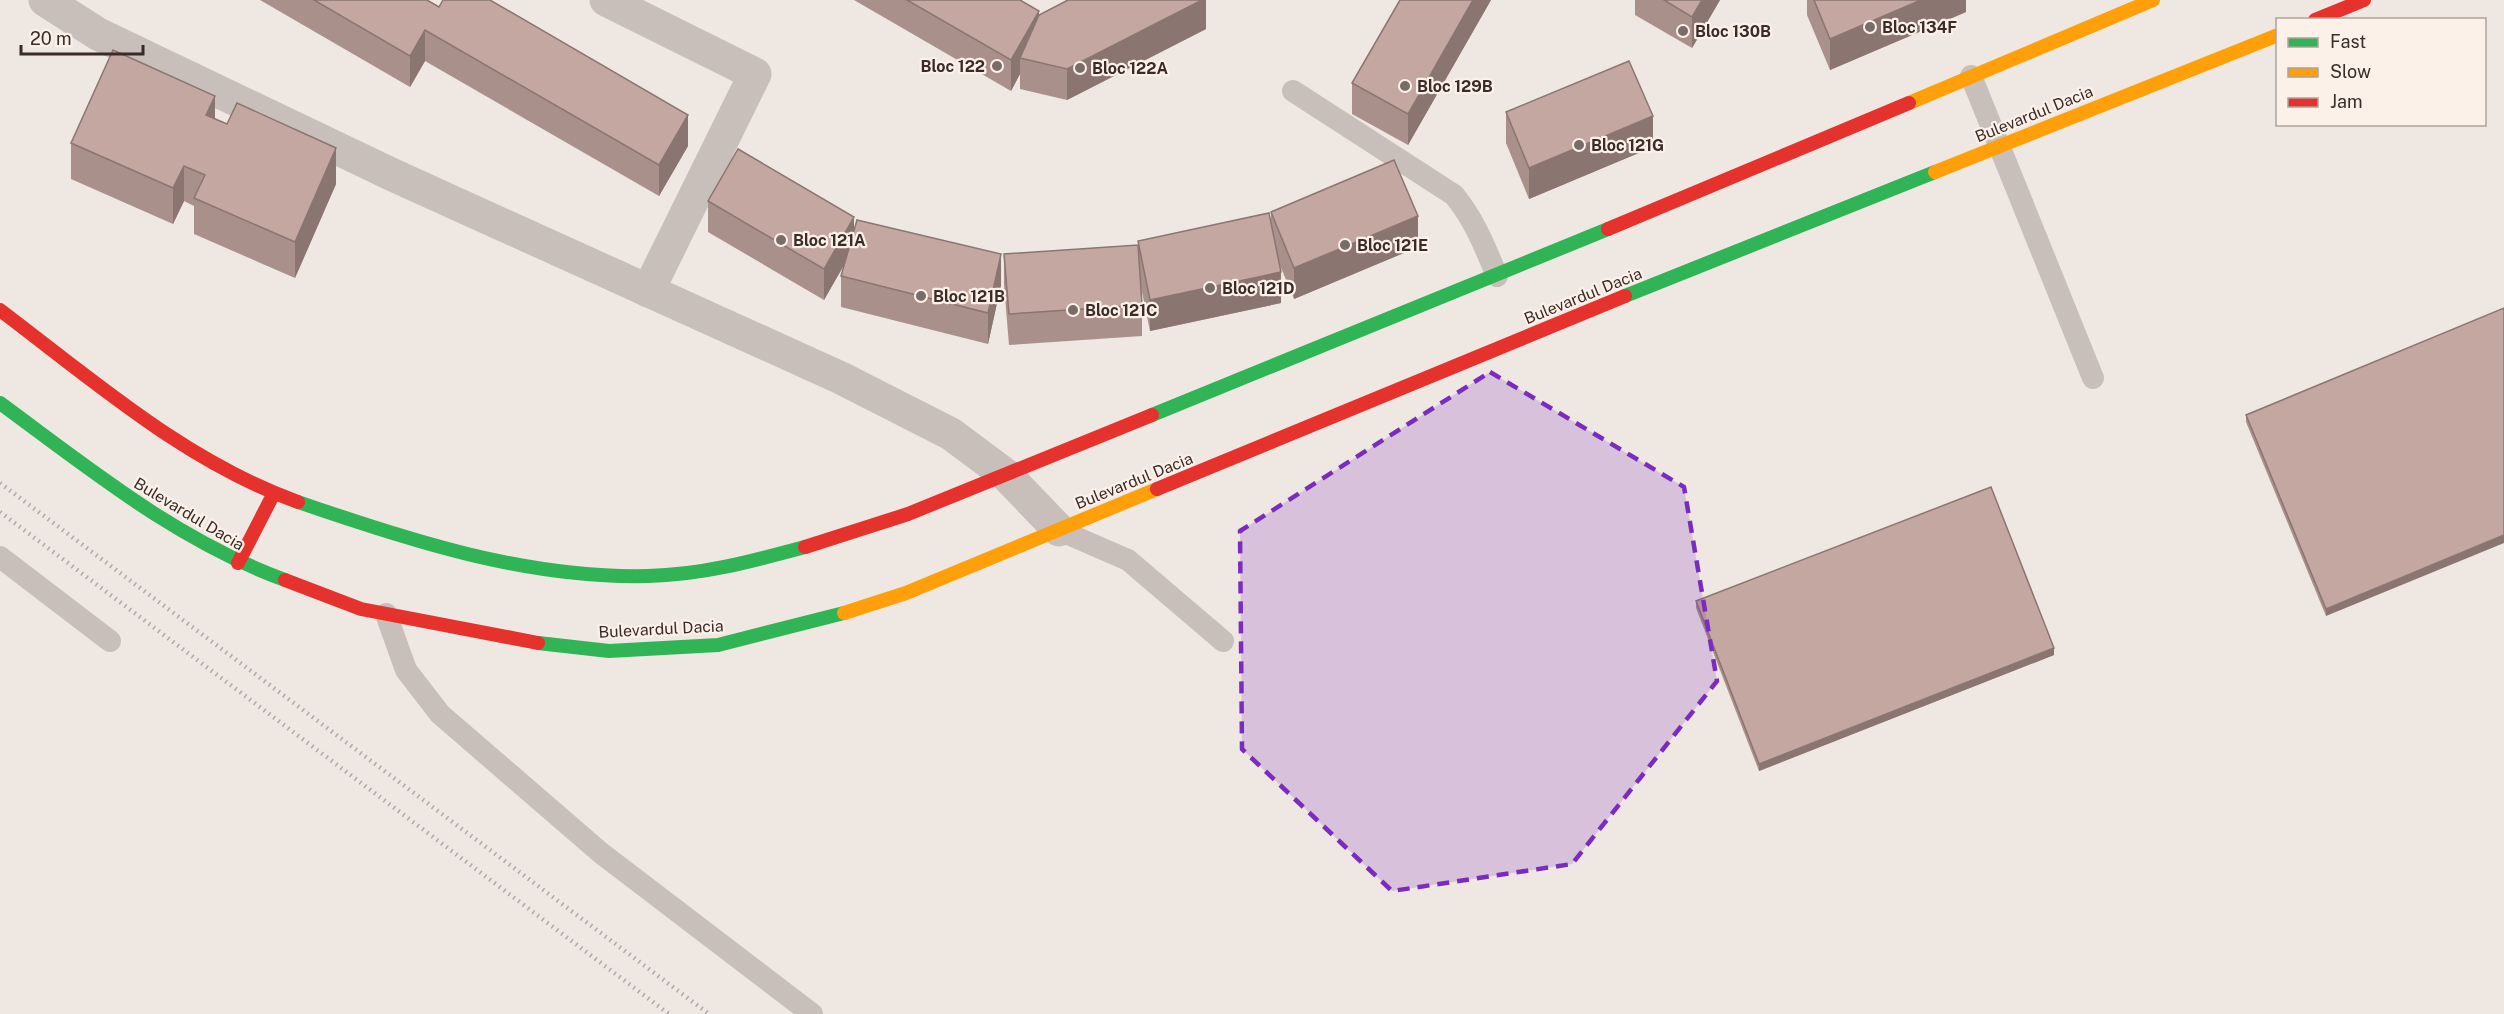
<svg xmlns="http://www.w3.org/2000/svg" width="2504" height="1014" font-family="'Public Sans',sans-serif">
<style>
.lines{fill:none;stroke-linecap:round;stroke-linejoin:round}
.lane{stroke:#c9bfba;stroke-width:22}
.street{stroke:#c9bfba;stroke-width:33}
.fast{stroke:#30b455;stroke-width:14}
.slow{stroke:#ff9f0a;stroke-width:14}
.jam{stroke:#e5322d;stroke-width:14}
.rail{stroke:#b0a8a5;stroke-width:4.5;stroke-dasharray:1.5 4.5;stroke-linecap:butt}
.wall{fill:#a9908b}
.shaded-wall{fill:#8a7571}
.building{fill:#c5a7a2;stroke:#8a7571;stroke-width:1.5}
.marked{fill:#7b2cbf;fill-opacity:0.2;stroke:#7b2cbf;stroke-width:4.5;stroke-dasharray:12 8;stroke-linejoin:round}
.poi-dot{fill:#796d69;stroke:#fcf1e9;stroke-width:2}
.labels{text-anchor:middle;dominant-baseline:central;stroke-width:4.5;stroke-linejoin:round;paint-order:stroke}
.poi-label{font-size:16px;font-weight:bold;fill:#3a2b28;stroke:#fcf1e9;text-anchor:start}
.street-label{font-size:16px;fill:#3a2b28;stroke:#fcf1e9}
</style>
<rect width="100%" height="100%" fill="#efe7e2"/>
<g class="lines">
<path class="lane" d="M 1971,76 L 2093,378
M 1293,91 L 1454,195 C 1474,219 1485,247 1497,276
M 1059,530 L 1128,560 L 1223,641
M 0,557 L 110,641
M 386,614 L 406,670 L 440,714 L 601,853 L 812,1014"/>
<path class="street" d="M 45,0 L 98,34 L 393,175 L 841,378 L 951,434 L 1006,475 L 1059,530
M 606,0 L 755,74 L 648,291"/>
<path class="fast" d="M 1625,296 L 1935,172
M 0,403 C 91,470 178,541 285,580
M 1152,415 L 1608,229
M 298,502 C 411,541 528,579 648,576 C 702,575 753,561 805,547
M 538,643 L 609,651 L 718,645 L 844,613"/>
<path class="slow" d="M 1909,103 L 2153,0
M 1935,172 L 2278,35
M 844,613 L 906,593 L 1157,489"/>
<path class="jam" d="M 2315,20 L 2364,0
M 1608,229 L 1909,103
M 0,310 C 94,381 186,462 298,502
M 1157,489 L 1625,296
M 805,547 L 908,514 L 1152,415
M 238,563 L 274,493
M 285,580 L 361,609 L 538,643"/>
<path class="rail" d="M 0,483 L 709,1014
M 0,512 L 669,1014"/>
</g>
<path class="wall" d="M 260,0 L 427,0 L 688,146 L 659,196 L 425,61 L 410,87 Z
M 854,0 L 1020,0 L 1039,15 L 1206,0 L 1206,29 L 1067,100 L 1020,89 L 1020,74 L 1011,91 Z
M 1491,0 L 1408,145 L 1352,114 L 1352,83 Z
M 1635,0 L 1720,0 L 1692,48 L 1635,15 Z
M 1807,0 L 1966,0 L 1966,12 L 1830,70 L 1807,15 Z
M 1506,112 L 1653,147 L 1529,199 L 1506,143 Z
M 215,119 L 336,184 L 295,278 L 194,234 L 194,206 L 184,201 L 173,224 L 71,179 L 71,143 Z
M 708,201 L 854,232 L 1001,285 L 988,344 L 841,307 L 841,276 L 844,264 L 824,300 L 708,232 Z
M 1271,212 L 1418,247 L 1294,299 L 1279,263 L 1281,303 L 1150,331 L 1141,287 L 1142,305 L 1142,336 L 1009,345 L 1004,285 L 1004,254 L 1138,245 L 1138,241 L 1271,225 Z
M 2504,308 L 2326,616 L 2246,422 L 2246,415 Z
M 1696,601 L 2054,655 L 1759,771 L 1696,608 Z"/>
<path class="shaded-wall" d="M 1202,0 L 1206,0 L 1206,29 L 1067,100 L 1067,69 Z
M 1473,0 L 1491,0 L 1408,145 L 1408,114 Z
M 1702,0 L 1720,0 L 1692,48 L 1692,17 Z
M 1921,0 L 1966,0 L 1966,12 L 1830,70 L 1830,39 Z
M 1039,11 L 1039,42 L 1020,58 L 1020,74 L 1011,91 L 1011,60 Z
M 425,30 L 425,61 L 410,87 L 410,56 Z
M 215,96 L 215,131 L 206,115 Z
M 688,115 L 688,146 L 659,196 L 659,165 Z
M 1653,116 L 1653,147 L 1529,199 L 1529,168 Z
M 336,148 L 336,184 L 295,278 L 295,242 Z
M 184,166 L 184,201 L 173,224 L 173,188 Z
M 1418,216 L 1418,247 L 1294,299 L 1294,268 Z
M 854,217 L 854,248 L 824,300 L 824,269 Z
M 1001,254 L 1001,285 L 988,344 L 988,313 Z
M 1281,272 L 1281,303 L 1150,331 L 1150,300 Z
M 2504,535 L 2504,543 L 2326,616 L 2326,609 Z
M 2054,648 L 2054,655 L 1759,771 L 1759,764 Z"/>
<path class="building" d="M 314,0 L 427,0 L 439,7 L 443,0 L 490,0 L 688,115 L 659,165 L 425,30 L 410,56 Z
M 907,0 L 1020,0 L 1039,11 L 1011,60 Z
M 1068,0 L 1202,0 L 1067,69 L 1020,58 L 1039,15 Z
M 1400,0 L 1473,0 L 1408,114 L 1352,83 Z
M 1664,0 L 1702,0 L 1692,17 Z
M 1814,0 L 1921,0 L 1830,39 Z
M 113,50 L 215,96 L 206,115 L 227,124 L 237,103 L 336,148 L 295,242 L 194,198 L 205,175 L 184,166 L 173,188 L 71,143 Z
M 1629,61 L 1653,116 L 1529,168 L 1506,112 Z
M 738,149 L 854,217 L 824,269 L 708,201 Z
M 1394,160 L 1418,216 L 1294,268 L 1271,212 Z
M 1269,213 L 1281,272 L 1150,300 L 1138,241 Z
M 857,220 L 1001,254 L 988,313 L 841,276 Z
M 1138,245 L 1142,305 L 1009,314 L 1004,254 Z
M 2504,308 L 2504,535 L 2326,609 L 2246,415 Z
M 1991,487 L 2054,648 L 1759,764 L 1696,601 Z"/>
<path class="marked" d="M 1490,372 L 1684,487 L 1717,681 L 1572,864 L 1392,891 L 1242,749 L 1240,531 Z"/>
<g class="poi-dot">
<circle cx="1870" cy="27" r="6"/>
<circle cx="1683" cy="31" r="6"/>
<circle cx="997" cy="66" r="6"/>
<circle cx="1080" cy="68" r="6"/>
<circle cx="1405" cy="86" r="6"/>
<circle cx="1579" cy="145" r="6"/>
<circle cx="781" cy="240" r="6"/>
<circle cx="1345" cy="245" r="6"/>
<circle cx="1210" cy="288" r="6"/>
<circle cx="921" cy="296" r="6"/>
<circle cx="1073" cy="310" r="6"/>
</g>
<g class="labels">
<g class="poi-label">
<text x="1882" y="27">Bloc 134F</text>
<text x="1695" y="31">Bloc 130B</text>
<text x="985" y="66" text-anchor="end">Bloc 122</text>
<text x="1092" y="68">Bloc 122A</text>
<text x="1417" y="86">Bloc 129B</text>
<text x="1591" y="145">Bloc 121G</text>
<text x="793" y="240">Bloc 121A</text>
<text x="1357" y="245">Bloc 121E</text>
<text x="1222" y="288">Bloc 121D</text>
<text x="933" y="296">Bloc 121B</text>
<text x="1085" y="310">Bloc 121C</text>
</g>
<g class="street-label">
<text transform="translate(2034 114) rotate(-22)">Bulevardul Dacia</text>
<text transform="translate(1583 296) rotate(-22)">Bulevardul Dacia</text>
<text transform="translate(1134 481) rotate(-22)">Bulevardul Dacia</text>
<text transform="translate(189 514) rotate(31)">Bulevardul Dacia</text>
<text transform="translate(661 629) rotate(-3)">Bulevardul Dacia</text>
</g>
</g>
<rect x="2276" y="18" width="210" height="108" fill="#fcf1e9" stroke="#aea29c" stroke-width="1.5"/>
<rect x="2288" y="38" width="30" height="9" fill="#30b455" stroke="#aea29c" stroke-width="1.5"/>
<text x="2330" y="48" font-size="18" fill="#3a2b28">Fast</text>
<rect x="2288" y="68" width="30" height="9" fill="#ff9f0a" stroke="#aea29c" stroke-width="1.5"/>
<text x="2330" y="78" font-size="18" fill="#3a2b28">Slow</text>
<rect x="2288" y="98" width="30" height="9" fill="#e5322d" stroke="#aea29c" stroke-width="1.5"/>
<text x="2330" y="108" font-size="18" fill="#3a2b28">Jam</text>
<path d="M21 45v9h122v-9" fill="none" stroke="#3a2b28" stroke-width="3"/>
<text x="30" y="45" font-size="18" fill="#3a2b28" stroke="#fcf1e9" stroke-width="4.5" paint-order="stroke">20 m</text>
</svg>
